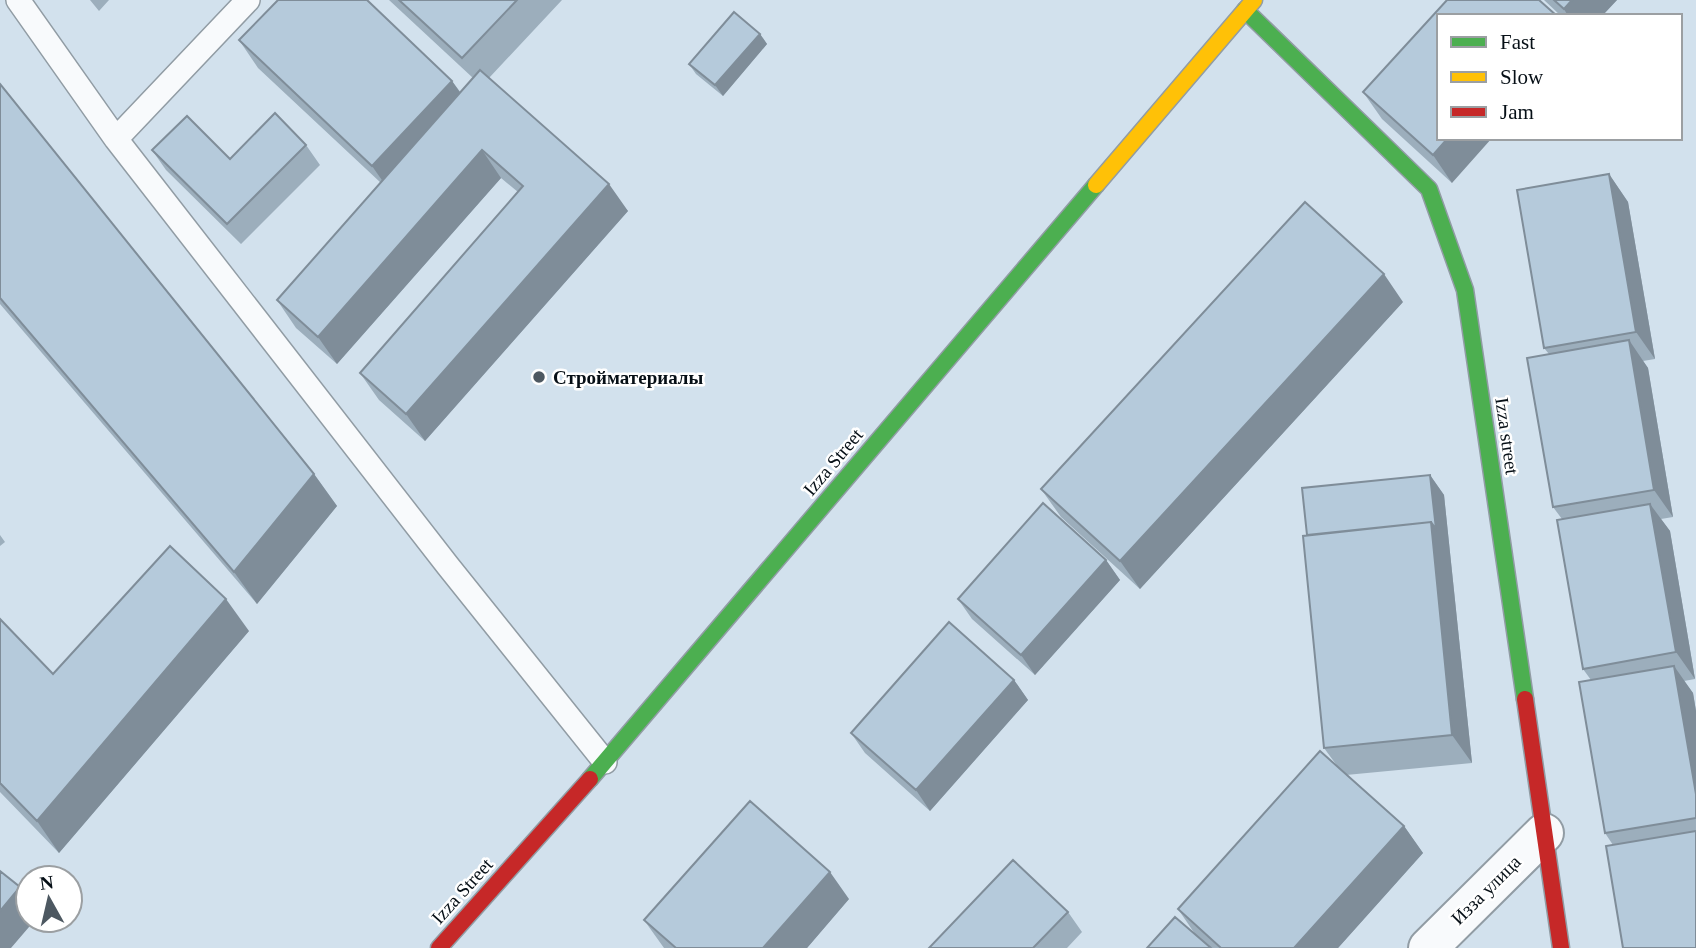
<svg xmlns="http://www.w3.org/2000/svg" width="1696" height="948" font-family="Georgia,serif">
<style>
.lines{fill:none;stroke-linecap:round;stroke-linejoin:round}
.lane-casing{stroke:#919ca4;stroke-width:26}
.street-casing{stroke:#919ca4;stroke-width:42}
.fast-casing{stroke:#919ca4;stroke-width:19}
.slow-casing{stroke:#919ca4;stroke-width:19}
.jam-casing{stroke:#919ca4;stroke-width:19}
.lane{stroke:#f8fafc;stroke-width:23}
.street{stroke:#f8fafc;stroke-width:38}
.fast{stroke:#4caf50;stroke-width:16}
.slow{stroke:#ffc107;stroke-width:16}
.jam{stroke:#c62828;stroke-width:16}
.wall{fill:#9caebc}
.shaded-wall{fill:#7f8d99}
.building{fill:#b5cadb;stroke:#7f8d99;stroke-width:2}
.poi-dot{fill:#4d5861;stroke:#fff;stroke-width:2.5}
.labels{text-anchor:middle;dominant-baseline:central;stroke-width:5;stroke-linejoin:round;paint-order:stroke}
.poi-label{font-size:19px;font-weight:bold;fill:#060f16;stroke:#fff;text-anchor:start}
.street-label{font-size:19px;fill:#060f16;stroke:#fff}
</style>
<rect width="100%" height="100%" fill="#d2e1ed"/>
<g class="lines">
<g class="lane-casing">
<path id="lane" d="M 18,0 L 116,139 L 448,566 L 605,762
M 116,139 L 248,0"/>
</g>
<g class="street-casing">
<path id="street" d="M 1428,948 L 1544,833"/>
</g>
<g class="fast-casing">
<path id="fast" d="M 1245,10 L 1429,189 L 1465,290 L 1525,699
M 590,779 L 1096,185"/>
</g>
<g class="slow-casing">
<path id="slow" d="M 1096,185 L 1254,0"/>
</g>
<g class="jam-casing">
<path id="jam" d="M 1525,699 L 1561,948
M 439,948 L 590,779"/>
</g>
<use href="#lane" class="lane"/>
<use href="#street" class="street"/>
<use href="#fast" class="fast"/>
<use href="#slow" class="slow"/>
<use href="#jam" class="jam"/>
</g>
<path class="wall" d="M 90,0 L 109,0 L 99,11 Z
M 389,0 L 562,0 L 489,78 L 628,211 L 425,441 L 379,400 L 360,373 L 518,192 L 501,178 L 337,364 L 296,328 L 277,300 L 381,183 L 258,68 L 239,40 L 452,81 L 461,93 L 473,78 Z
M 1447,0 L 1452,183 L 1382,119 L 1363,92 Z
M 1544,0 L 1617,0 L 1602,16 L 1561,16 Z
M 760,34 L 767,44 L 723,96 L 696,74 L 689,64 Z
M 0,84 L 314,474 L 337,506 L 257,604 L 0,304 Z
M 306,145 L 320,165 L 241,244 L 166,170 L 152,150 L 230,159 Z
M 1609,174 L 1628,202 L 1655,359 L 1643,361 L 1648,368 L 1673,517 L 1661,519 L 1670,531 L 1695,679 L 1684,681 L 1693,693 L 1696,711 L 1696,948 L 1613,845 L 1605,833 L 1591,680 L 1583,669 L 1562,519 L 1553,507 L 1549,354 L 1544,348 Z
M 1403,302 L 1140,589 L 1061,517 L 1041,489 Z
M 1430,475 L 1444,495 L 1472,763 L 1346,775 L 1404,826 L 1423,853 L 1338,948 L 1147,948 L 1195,934 L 1178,909 L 1338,767 L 1324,748 L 1307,535 Z
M 0,535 L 5,542 L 0,546 Z
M 1106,560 L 1120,580 L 1035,675 L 972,619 L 958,599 Z
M 0,619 L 53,674 L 249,631 L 59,853 L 0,792 Z
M 1014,680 L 1028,700 L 930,811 L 865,753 L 851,733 Z
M 849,899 L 807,948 L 664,948 L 644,920 Z
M 1068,912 L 1082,932 L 1067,948 L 929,948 Z"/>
<path class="shaded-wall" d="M 1572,0 L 1617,0 L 1602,16 L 1568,16 L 1564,9 Z
M 760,34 L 767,44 L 723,96 L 715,85 Z
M 452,81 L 471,108 L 391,193 L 372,166 Z
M 1448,138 L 1492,138 L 1452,183 L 1433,155 Z
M 482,150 L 501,178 L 337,364 L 318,337 Z
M 1609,174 L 1628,202 L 1655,359 L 1636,332 Z
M 609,184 L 628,211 L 425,441 L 406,414 Z
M 1384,274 L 1403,302 L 1140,589 L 1120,561 Z
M 1629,340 L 1648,368 L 1673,517 L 1654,490 Z
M 314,474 L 337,506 L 257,604 L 234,572 Z
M 1430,475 L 1444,495 L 1472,763 L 1452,735 L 1431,522 Z
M 1650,504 L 1670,531 L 1695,679 L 1676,652 Z
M 1106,560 L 1120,580 L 1035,675 L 1021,655 Z
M 226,599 L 249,631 L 59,853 L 37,821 Z
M 1674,666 L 1693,693 L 1696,711 L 1696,794 Z
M 1014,680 L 1028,700 L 930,811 L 916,790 Z
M 1404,826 L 1423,853 L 1338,948 L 1294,948 Z
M 830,872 L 849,899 L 807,948 L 763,948 Z
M 20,887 L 28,899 L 28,920 L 35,920 L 11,948 L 0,948 L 0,911 Z"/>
<path class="building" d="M 278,0 L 367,0 L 452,81 L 372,166 L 239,40 Z
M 399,0 L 517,0 L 462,58 Z
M 1447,0 L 1539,0 L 1557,16 L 1439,16 L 1439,138 L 1448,138 L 1433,155 L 1363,92 Z
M 1554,0 L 1572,0 L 1564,9 Z
M 734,12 L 760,34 L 715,85 L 689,64 Z
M 480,70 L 609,184 L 406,414 L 360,373 L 523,186 L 482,150 L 318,337 L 277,300 Z
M 0,84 L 314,474 L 234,572 L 0,298 Z
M 275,113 L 306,145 L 227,224 L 152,150 L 187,116 L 230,159 Z
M 1609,174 L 1636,332 L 1544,348 L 1517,190 Z
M 1305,202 L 1384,274 L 1120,561 L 1041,489 Z
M 1629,340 L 1654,490 L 1553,507 L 1527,358 Z
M 1430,475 L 1436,529 L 1431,522 L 1307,535 L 1302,488 Z
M 1043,503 L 1106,560 L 1021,655 L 958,599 Z
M 1650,504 L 1676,652 L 1583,669 L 1557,520 Z
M 1431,522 L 1452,735 L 1324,748 L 1303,536 Z
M 170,546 L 226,599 L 37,821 L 0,783 L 0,619 L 53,674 Z
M 949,622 L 1014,680 L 916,790 L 851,733 Z
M 1674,666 L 1696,794 L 1696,818 L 1605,833 L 1579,682 Z
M 1320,751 L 1404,826 L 1294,948 L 1221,948 L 1178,909 Z
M 750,801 L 830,872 L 763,948 L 676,948 L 644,920 Z
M 1696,831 L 1696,948 L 1623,948 L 1606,846 Z
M 1013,860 L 1068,912 L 1033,948 L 929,948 Z
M 0,871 L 20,887 L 0,911 Z
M 1175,917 L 1211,948 L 1147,948 Z"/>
<circle class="poi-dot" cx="539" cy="377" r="7"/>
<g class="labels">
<g class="poi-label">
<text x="553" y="377">Стройматериалы</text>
</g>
<g class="street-label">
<text transform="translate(1507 436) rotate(82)">Izza street</text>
<text transform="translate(833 462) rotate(-50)">Izza Street</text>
<text transform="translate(1486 890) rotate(-45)">Изза улица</text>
<text transform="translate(462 891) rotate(-48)">Izza Street</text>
</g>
</g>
<rect x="1437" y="14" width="245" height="126" fill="#ffffff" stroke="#9b9fa2" stroke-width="2"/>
<rect x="1451" y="37" width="35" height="10" fill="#4caf50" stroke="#9b9fa2" stroke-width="2"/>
<text x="1500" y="49" font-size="21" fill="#060f16">Fast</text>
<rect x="1451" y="72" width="35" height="10" fill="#ffc107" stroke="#9b9fa2" stroke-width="2"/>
<text x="1500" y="84" font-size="21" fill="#060f16">Slow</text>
<rect x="1451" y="107" width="35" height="10" fill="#c62828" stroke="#9b9fa2" stroke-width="2"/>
<text x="1500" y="119" font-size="21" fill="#060f16">Jam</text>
<g transform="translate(49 899) rotate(352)"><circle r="33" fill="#ffffff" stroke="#9b9fa2" stroke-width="2"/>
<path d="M0-5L12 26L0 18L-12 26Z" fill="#4d5861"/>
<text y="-10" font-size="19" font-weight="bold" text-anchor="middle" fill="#060f16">N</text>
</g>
</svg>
